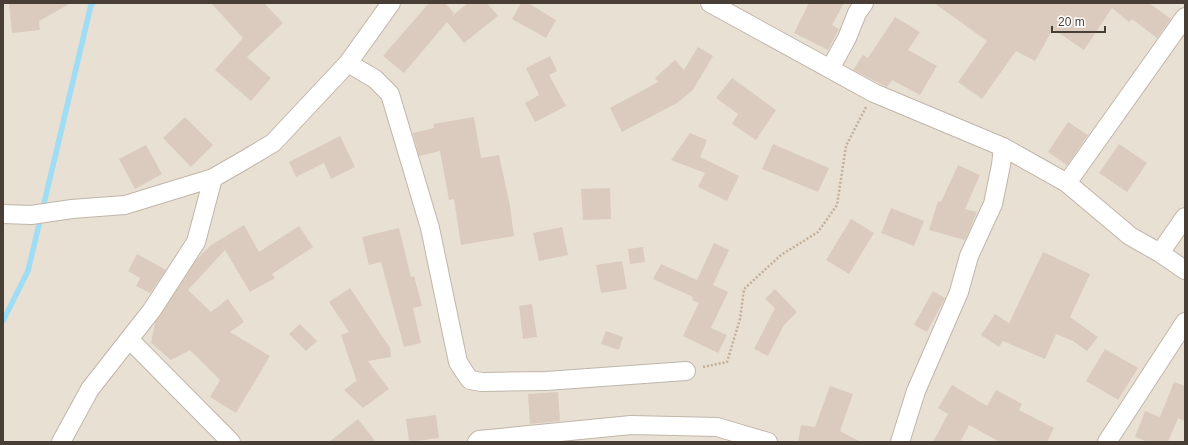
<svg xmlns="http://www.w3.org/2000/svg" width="1188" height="445" font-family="Helvetica,sans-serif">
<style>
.residential{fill:#e9e0d4}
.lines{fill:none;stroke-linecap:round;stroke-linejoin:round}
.stream{stroke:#9fddf5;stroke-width:5.5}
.building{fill:#dacbbe}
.street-casing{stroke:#c1b5a8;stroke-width:20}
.path{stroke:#c3af98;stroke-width:2.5;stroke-dasharray:2 2;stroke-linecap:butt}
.street{stroke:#fff;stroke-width:18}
</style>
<rect width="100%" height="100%" fill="#f4eee7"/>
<path class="residential" d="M 3,3 L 1185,3 L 1185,442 L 3,442 Z"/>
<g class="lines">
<path class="stream" d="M 3,321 L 28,271 L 91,5 L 93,3"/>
</g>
<path class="building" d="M 9,3 L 71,3 L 39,21 L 40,30 L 12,33 Z
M 211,3 L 264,3 L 283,23 L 247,57 L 271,78 L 251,101 L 215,70 L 243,38 Z
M 429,3 L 445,3 L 454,13 L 452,16 L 468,3 L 487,3 L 498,16 L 464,43 L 447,22 L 404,73 L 383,56 Z
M 521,3 L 528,3 L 556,20 L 546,38 L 512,19 Z
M 809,3 L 844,3 L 832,25 L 839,29 L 828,50 L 794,33 Z
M 934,3 L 1149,3 L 1171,19 L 1157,38 L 1132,19 L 1129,22 L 1112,8 L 1084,50 L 1053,29 L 1035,61 L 1016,51 L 982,99 L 958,82 L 987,41 Z
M 895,17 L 920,32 L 908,50 L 937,66 L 920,95 L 892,80 L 887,87 L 853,70 L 863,55 L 868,58 Z
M 698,47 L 713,56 L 693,90 L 677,103 L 622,132 L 610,108 L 658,82 L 655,78 L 675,60 L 684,70 Z
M 550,56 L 557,71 L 549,75 L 566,106 L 535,122 L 525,103 L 539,95 L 526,68 Z
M 732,78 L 776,110 L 756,140 L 732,124 L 738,114 L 716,98 Z
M 185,117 L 213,145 L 191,167 L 163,138 Z
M 474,117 L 481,158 L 499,155 L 510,206 L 514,236 L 461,245 L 454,199 L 449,200 L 440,151 L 419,156 L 413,133 L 434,128 L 433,124 Z
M 1068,122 L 1088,135 L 1067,165 L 1048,152 Z
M 690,133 L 707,140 L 700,157 L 739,176 L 727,201 L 698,187 L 705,173 L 671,160 Z
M 340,136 L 355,167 L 331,179 L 324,163 L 296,177 L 289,162 Z
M 773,144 L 829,168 L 818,192 L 762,169 Z
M 1119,144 L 1147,163 L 1127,192 L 1099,173 Z
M 146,145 L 162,174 L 135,189 L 119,159 Z
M 958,165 L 980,175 L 965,209 L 977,212 L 965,240 L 929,230 L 938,201 L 941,202 Z
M 610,188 L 611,219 L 583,220 L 581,189 Z
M 891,208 L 924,221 L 914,246 L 881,233 Z
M 851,219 L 874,233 L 849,274 L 826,260 Z
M 244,225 L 259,252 L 299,226 L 313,247 L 272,274 L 275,278 L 250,292 L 225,250 L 188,290 L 211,312 L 228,299 L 244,322 L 230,332 L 270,356 L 236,413 L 210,397 L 220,380 L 190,350 L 171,360 L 151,343 L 155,323 L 197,259 L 211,245 Z
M 562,227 L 568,255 L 539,261 L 533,233 Z
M 399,228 L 411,277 L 414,276 L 422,306 L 413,308 L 421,343 L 404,347 L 381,262 L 369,265 L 362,237 Z
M 714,243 L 729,250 L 713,285 L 728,292 L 711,328 L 727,335 L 718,353 L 683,336 L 699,303 L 692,300 L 693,297 L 653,279 L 661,264 L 697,280 Z
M 643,247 L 645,262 L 630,264 L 628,249 Z
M 1043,252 L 1090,274 L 1070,317 L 1098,337 L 1087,351 L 1073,341 L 1056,334 L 1045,359 L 1003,341 L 999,347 L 981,335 L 995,314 L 1009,323 Z
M 137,254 L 166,270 L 150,293 L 136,286 L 140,278 L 128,271 Z
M 622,261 L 627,289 L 601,293 L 596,265 Z
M 350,288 L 390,348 L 391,357 L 368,361 L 389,389 L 363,408 L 344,390 L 356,381 L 357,382 L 341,335 L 349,332 L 329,302 Z
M 775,289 L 797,312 L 784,325 L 768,356 L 754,349 L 775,308 L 765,299 Z
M 933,291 L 945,298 L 927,332 L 914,325 Z
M 532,304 L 537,337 L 523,339 L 519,306 Z
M 300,324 L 317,341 L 306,351 L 289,334 Z
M 606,331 L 623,337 L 619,350 L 601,344 Z
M 1105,349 L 1138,368 L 1118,400 L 1086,381 Z
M 1174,382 L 1185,386 L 1185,421 L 1178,418 L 1168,442 L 1148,442 L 1135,437 L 1145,411 L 1160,417 Z
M 952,385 L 987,406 L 996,390 L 1022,404 L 1019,410 L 1054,428 L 1047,442 L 1000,442 L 969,425 L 960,442 L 933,442 L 948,414 L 938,408 Z
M 830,386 L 853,394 L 840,431 L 861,442 L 798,442 L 801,425 L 815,427 Z
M 558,392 L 560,421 L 530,424 L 528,394 Z
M 436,415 L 439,438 L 409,442 L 406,419 Z
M 358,419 L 376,442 L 329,442 Z"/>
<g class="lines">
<g class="street-casing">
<path id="street" d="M 710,3 L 874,93 L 1003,147 L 1067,183 L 1130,236 L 1160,253 L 1185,270
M 348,63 L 375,79 L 390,94 L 430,228 L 458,362 L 465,373 L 470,380 L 482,382 L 546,381 L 686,371
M 830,69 L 847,38 L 857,13 L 864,3
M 1067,183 L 1185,17
M 3,214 L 31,215 L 72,209 L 125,205 L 213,178 L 241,162 L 273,143 L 348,63 L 391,3
M 1160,253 L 1185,217
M 130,340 L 231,442
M 61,442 L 90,389 L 152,310 L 196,242 L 213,178
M 477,442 L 479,440 L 631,425 L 717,427 L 768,442
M 900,442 L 916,391 L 959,292 L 969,256 L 993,204 L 1001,165 L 1003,147
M 1107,442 L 1185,322"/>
</g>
<path class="path" d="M 703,367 L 727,362 L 740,319 L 744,289 L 781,255 L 818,232 L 837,205 L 846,146 L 866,107"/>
<use href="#street" class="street"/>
</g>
<rect width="1188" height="445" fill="none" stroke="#483e35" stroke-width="8"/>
<path d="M1052 26v6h53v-6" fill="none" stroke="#483e35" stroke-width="2"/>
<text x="1058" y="26" font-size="12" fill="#483e35" stroke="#ffffff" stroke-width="3" paint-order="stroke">20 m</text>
</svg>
